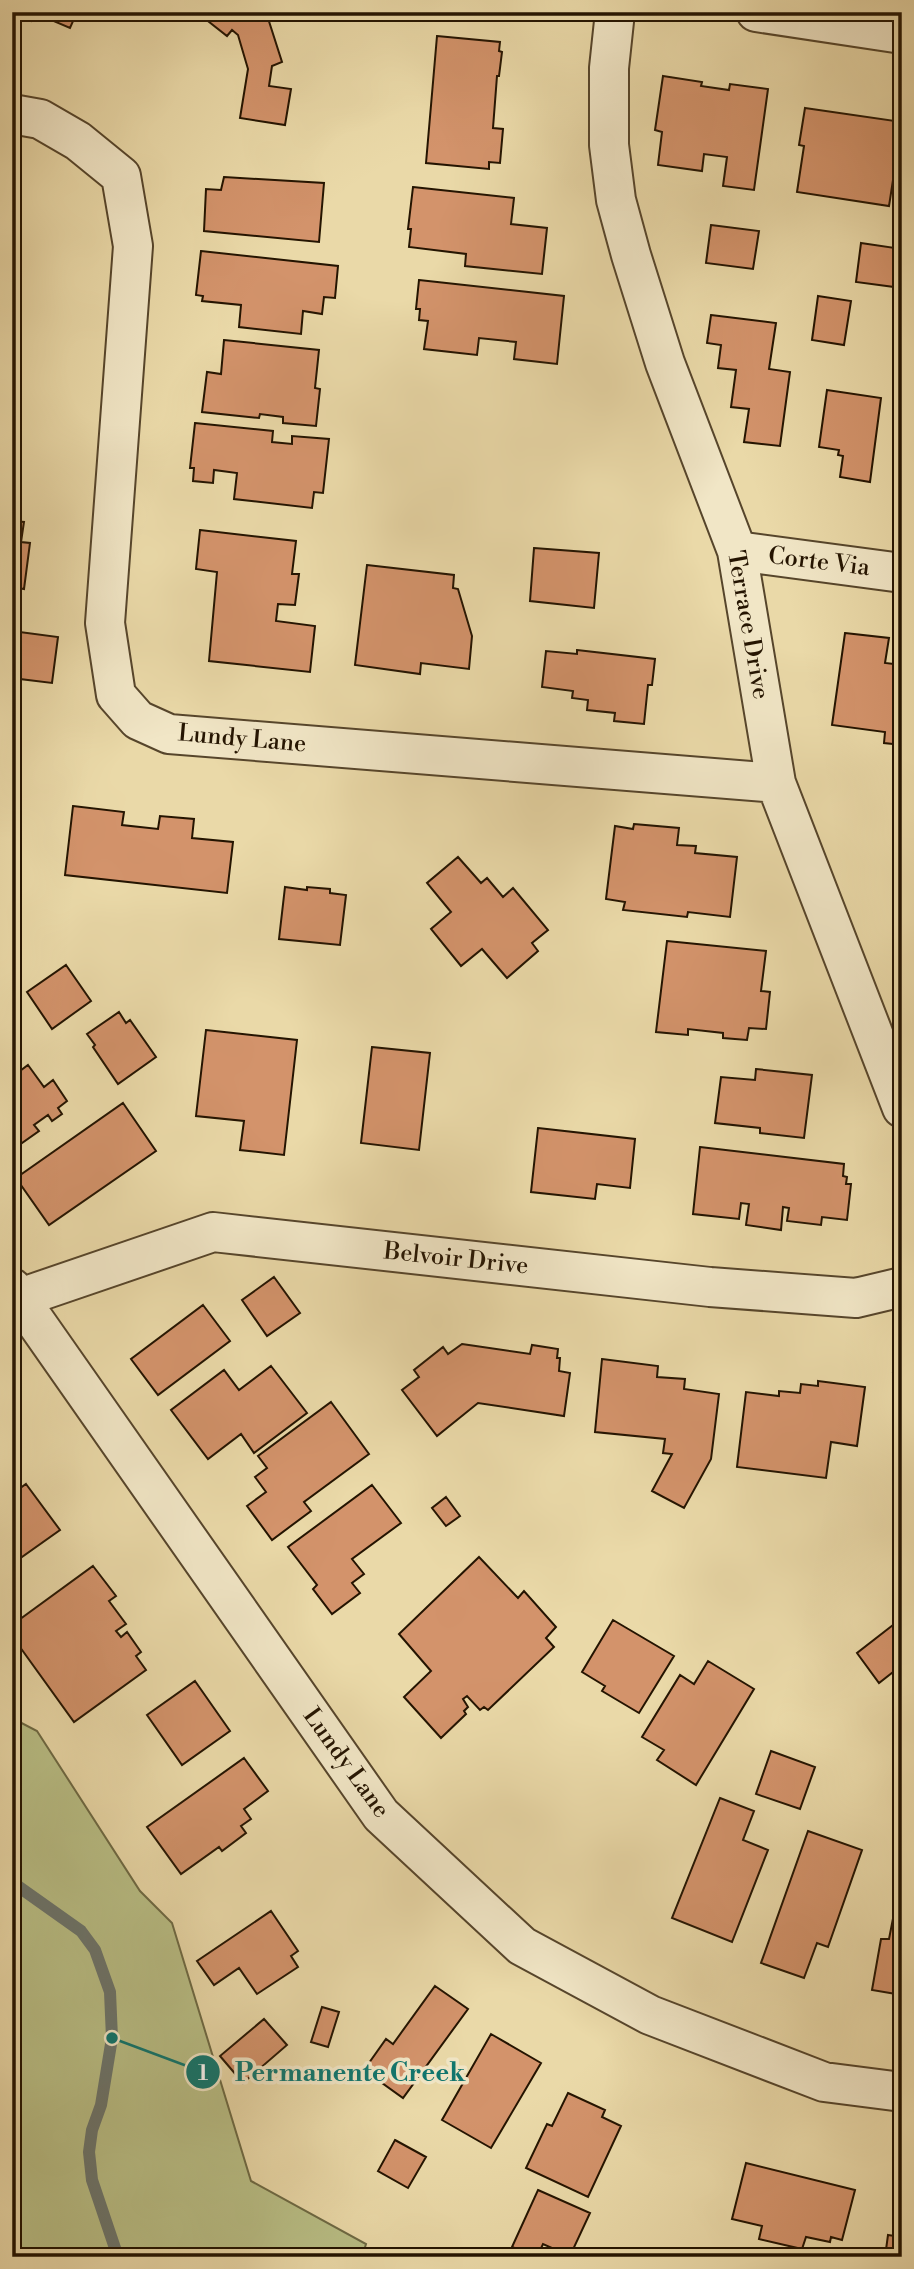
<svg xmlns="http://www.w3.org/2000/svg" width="914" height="2269" font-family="'Libre Bodoni',serif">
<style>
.green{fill:#b9bf86;stroke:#6e6a44;stroke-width:2}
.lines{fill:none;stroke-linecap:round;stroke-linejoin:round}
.stream{stroke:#6d766d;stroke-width:12}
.building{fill:#d3936b;stroke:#241401;stroke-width:2}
.minor-casing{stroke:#56452b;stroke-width:42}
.minor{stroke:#f1e6c6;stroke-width:38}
.labels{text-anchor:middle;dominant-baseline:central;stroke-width:7;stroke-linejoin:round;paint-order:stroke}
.street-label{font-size:24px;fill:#241401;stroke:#f1e6c6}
.leader{fill:none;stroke:#0f766e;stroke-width:2.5}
.callout-dot{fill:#0f766e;stroke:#f1e6c6;stroke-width:2.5}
.mark-label{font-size:21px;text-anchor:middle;font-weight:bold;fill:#fff}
.callout-label{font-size:26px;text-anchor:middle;font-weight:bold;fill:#0f766e;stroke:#f1e6c6;stroke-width:7;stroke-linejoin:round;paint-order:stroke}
</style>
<rect width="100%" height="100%" fill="#ead9a8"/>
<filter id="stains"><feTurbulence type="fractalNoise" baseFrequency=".00286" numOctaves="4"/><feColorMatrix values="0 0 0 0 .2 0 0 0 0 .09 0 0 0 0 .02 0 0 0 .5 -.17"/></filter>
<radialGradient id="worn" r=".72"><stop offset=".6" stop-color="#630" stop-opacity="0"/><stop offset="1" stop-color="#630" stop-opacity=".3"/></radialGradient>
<path class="green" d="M 12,1718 L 37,1731 L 140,1891 L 172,1923 L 251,2181 L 366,2244 L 362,2257 L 12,2257 Z"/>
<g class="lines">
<path class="stream" d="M 12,1882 L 81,1931 L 95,1950 L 110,1992 L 112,2038 L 101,2105 L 92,2130 L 89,2152 L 92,2180 L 118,2257"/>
</g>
<path class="building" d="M 12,12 L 77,12 L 70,28 L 35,13 L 31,21 Z
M 200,12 L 266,12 L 282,62 L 272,66 L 269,86 L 291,89 L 285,125 L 240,118 L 248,69 L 238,35 L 232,30 L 227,36 L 199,14 Z
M 437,36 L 500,42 L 499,51 L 502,52 L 499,76 L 497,76 L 493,128 L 503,129 L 500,163 L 489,162 L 489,169 L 426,163 Z
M 663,76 L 702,82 L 701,86 L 729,90 L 730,84 L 768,89 L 754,190 L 723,186 L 727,157 L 704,154 L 702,171 L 658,165 L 662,132 L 655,130 Z
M 805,108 L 902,122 L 889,206 L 797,192 L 804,146 L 799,145 Z
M 224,177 L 324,183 L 319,242 L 204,231 L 206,189 L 221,190 Z
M 413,187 L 514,198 L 511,224 L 547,228 L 542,274 L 465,266 L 466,254 L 409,247 L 411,229 L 408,229 Z
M 711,225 L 759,231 L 753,269 L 706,263 Z
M 861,243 L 902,249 L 902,288 L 856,282 Z
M 201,251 L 338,266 L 335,298 L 324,297 L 322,314 L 303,311 L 301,334 L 239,327 L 241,305 L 202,301 L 203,296 L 196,295 Z
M 419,280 L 564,296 L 557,364 L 514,359 L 516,342 L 479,338 L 477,355 L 424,349 L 428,321 L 419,320 L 420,309 L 416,309 Z
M 818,296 L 851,301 L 844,345 L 812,340 Z
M 711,315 L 776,323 L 769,369 L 790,372 L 780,446 L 744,442 L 749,409 L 731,407 L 736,370 L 718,368 L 721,345 L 707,343 Z
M 224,340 L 319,350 L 315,388 L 320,389 L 316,426 L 283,423 L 283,417 L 260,414 L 259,418 L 202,412 L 207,372 L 221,374 Z
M 827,390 L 881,398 L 870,482 L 840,477 L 843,456 L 838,455 L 839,450 L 819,447 Z
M 195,423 L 273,431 L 272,442 L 292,444 L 292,436 L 329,439 L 323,493 L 314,492 L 312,508 L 234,499 L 237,473 L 214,470 L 213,483 L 193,481 L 194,468 L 190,468 Z
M 12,521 L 24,522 L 21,542 L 30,543 L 24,589 L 12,587 Z
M 200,530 L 296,541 L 292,574 L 299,574 L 295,605 L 278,604 L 276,621 L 315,626 L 310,672 L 209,661 L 217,572 L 196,569 Z
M 534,548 L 599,553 L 594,608 L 530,601 Z
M 367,565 L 454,575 L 453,588 L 458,589 L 472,636 L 469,669 L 421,663 L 420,674 L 355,665 Z
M 12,631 L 58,637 L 52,683 L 12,678 Z
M 845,633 L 889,638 L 885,663 L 902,665 L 902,745 L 884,743 L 885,732 L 832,725 Z
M 577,650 L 655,659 L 652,685 L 648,685 L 644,724 L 614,721 L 615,713 L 587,710 L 588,700 L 572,698 L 573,691 L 542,687 L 546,651 L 577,654 Z
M 73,806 L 124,812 L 122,825 L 158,829 L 160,816 L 194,819 L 192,838 L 233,842 L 227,893 L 65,875 Z
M 634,824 L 679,828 L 677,845 L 696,846 L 695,853 L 737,857 L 730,917 L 688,912 L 687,917 L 623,910 L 625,902 L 606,899 L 615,826 L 633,829 Z
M 458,857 L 481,883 L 487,878 L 503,897 L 513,888 L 548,930 L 532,943 L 538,951 L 507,978 L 482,949 L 461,966 L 431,929 L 451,912 L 427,883 Z
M 285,887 L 307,890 L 307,887 L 330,889 L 330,893 L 346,895 L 340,945 L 279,939 Z
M 667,941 L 766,951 L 761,991 L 770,992 L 766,1029 L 749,1028 L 747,1040 L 723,1038 L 723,1033 L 688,1029 L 688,1035 L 656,1032 Z
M 66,965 L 91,1001 L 52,1029 L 27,992 Z
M 119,1012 L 126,1023 L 130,1020 L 156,1057 L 118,1084 L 93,1047 L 95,1045 L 87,1034 Z
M 206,1030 L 297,1040 L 284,1155 L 240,1150 L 244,1121 L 196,1116 Z
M 372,1047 L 430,1053 L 419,1150 L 361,1143 Z
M 28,1065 L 44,1087 L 53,1080 L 67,1101 L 58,1108 L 62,1114 L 52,1121 L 48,1115 L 34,1125 L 39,1131 L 12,1150 L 12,1077 Z
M 756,1069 L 812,1075 L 804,1138 L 760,1133 L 760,1128 L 715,1123 L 721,1077 L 755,1080 Z
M 123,1103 L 156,1151 L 49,1225 L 16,1178 Z
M 538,1128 L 635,1139 L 630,1188 L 597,1184 L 595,1199 L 531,1192 Z
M 700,1147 L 844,1164 L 843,1176 L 847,1177 L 846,1184 L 851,1184 L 847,1220 L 822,1217 L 821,1225 L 787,1221 L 789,1208 L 783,1207 L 781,1230 L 746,1225 L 749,1204 L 741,1203 L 739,1219 L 693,1214 Z
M 274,1277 L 300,1313 L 267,1336 L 242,1300 Z
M 203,1305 L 230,1341 L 158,1395 L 131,1359 Z
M 462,1344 L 530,1354 L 532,1345 L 558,1349 L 557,1358 L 560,1358 L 559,1371 L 570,1373 L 564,1416 L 478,1403 L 437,1436 L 402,1390 L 419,1377 L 414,1370 L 443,1347 L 448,1354 Z
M 602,1359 L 658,1366 L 657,1377 L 685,1379 L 684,1389 L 719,1394 L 711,1459 L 684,1508 L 652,1491 L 672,1454 L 663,1453 L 665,1439 L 595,1432 Z
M 271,1366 L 307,1413 L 254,1453 L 241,1434 L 208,1459 L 171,1410 L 224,1370 L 239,1390 Z
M 902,1372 L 902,1469 L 895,1412 L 898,1412 L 893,1373 Z
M 818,1381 L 865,1387 L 857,1446 L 831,1442 L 826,1478 L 737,1467 L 746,1392 L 779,1396 L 779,1391 L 800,1393 L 801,1384 L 818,1386 Z
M 331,1402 L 369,1454 L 304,1502 L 311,1511 L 272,1540 L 247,1506 L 266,1492 L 255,1477 L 267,1468 L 258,1456 Z
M 26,1484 L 60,1530 L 12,1564 L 12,1494 Z
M 372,1485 L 401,1523 L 352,1559 L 364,1574 L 352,1583 L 360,1593 L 332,1614 L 313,1589 L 317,1585 L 288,1547 Z
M 446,1497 L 460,1516 L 446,1526 L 432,1508 Z
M 479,1557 L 518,1598 L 524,1591 L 556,1627 L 546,1638 L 554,1647 L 488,1710 L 484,1707 L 480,1710 L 467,1696 L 463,1699 L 468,1707 L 464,1711 L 466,1714 L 441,1738 L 404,1697 L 431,1671 L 399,1634 Z
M 93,1566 L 116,1596 L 109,1601 L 126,1624 L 116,1631 L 121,1637 L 127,1632 L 141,1652 L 136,1656 L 146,1670 L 74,1722 L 12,1636 L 12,1625 Z
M 902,1618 L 902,1665 L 879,1683 L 857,1653 Z
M 613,1620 L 674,1656 L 639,1713 L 602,1691 L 605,1686 L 582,1672 Z
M 708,1661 L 754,1689 L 696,1785 L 657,1760 L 664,1750 L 642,1737 L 680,1675 L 694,1684 Z
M 195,1681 L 230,1731 L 182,1765 L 147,1715 Z
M 771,1751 L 815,1767 L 800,1809 L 756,1794 Z
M 244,1758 L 268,1791 L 244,1809 L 251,1819 L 241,1826 L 246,1833 L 222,1851 L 219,1847 L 181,1874 L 147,1827 Z
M 720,1798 L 754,1811 L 743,1840 L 768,1850 L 732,1942 L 672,1918 Z
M 808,1831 L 862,1850 L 828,1947 L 817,1943 L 804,1978 L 761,1963 Z
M 898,1893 L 902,1894 L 902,1995 L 872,1990 L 881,1939 L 889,1939 Z
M 271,1911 L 298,1951 L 291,1956 L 298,1967 L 257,1994 L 239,1968 L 214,1985 L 197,1961 Z
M 435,1986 L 468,2009 L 403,2098 L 364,2070 L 386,2039 L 393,2044 Z
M 322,2007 L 339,2012 L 328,2047 L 311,2042 Z
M 264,2019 L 287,2045 L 243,2083 L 220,2056 Z
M 491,2034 L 541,2063 L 491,2148 L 442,2120 Z
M 568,2093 L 605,2110 L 602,2117 L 621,2126 L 588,2197 L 526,2168 L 547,2124 L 552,2126 Z
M 395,2140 L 426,2157 L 408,2188 L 378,2171 Z
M 746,2163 L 855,2190 L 842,2240 L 831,2237 L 830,2242 L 806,2237 L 802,2249 L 759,2239 L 762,2226 L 732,2219 Z
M 538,2190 L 590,2213 L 570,2256 L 543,2244 L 537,2257 L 512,2247 Z
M 888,2235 L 902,2237 L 902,2257 L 885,2257 Z"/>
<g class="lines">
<g class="minor-casing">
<path id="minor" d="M 615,12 L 609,68 L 609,145 L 616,200 L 631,255 L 665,363 L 737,551 L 776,783 L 902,1108
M 756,12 L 902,34
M 12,114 L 40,119 L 78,141 L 121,176 L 133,246 L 105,623 L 116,695 L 138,720 L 169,734 L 776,783
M 737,551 L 902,573
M 12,1288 L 381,1815 L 522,1946 L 650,2015 L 824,2082 L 902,2092
M 20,1298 L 213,1232 L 710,1287 L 856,1298 L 902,1287"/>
</g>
<use href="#minor" class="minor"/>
</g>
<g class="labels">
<g class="street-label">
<text transform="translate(819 562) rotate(7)">Corte Via</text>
<text transform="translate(748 625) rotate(80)">Terrace Drive</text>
<text transform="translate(242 739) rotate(5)">Lundy Lane</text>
<text transform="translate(456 1259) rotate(6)">Belvoir Drive</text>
<text transform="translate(346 1763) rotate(54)">Lundy Lane</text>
</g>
</g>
<path class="leader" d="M112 2038L203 2072"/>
<g class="callout-dot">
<circle cx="112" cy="2038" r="7"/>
<circle cx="203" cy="2072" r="18"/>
</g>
<g class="mark-label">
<text x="203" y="2080">1</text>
</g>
<g class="callout-label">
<text x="350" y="2081">Permanente Creek</text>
</g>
<rect width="914" height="2269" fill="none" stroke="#ead9a8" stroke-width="42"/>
<rect x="14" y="14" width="886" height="2241" fill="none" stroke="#241401" stroke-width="3.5"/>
<rect x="21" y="21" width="872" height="2227" fill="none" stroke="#241401" stroke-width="2"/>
<rect width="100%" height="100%" filter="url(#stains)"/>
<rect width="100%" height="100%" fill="url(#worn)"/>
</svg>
